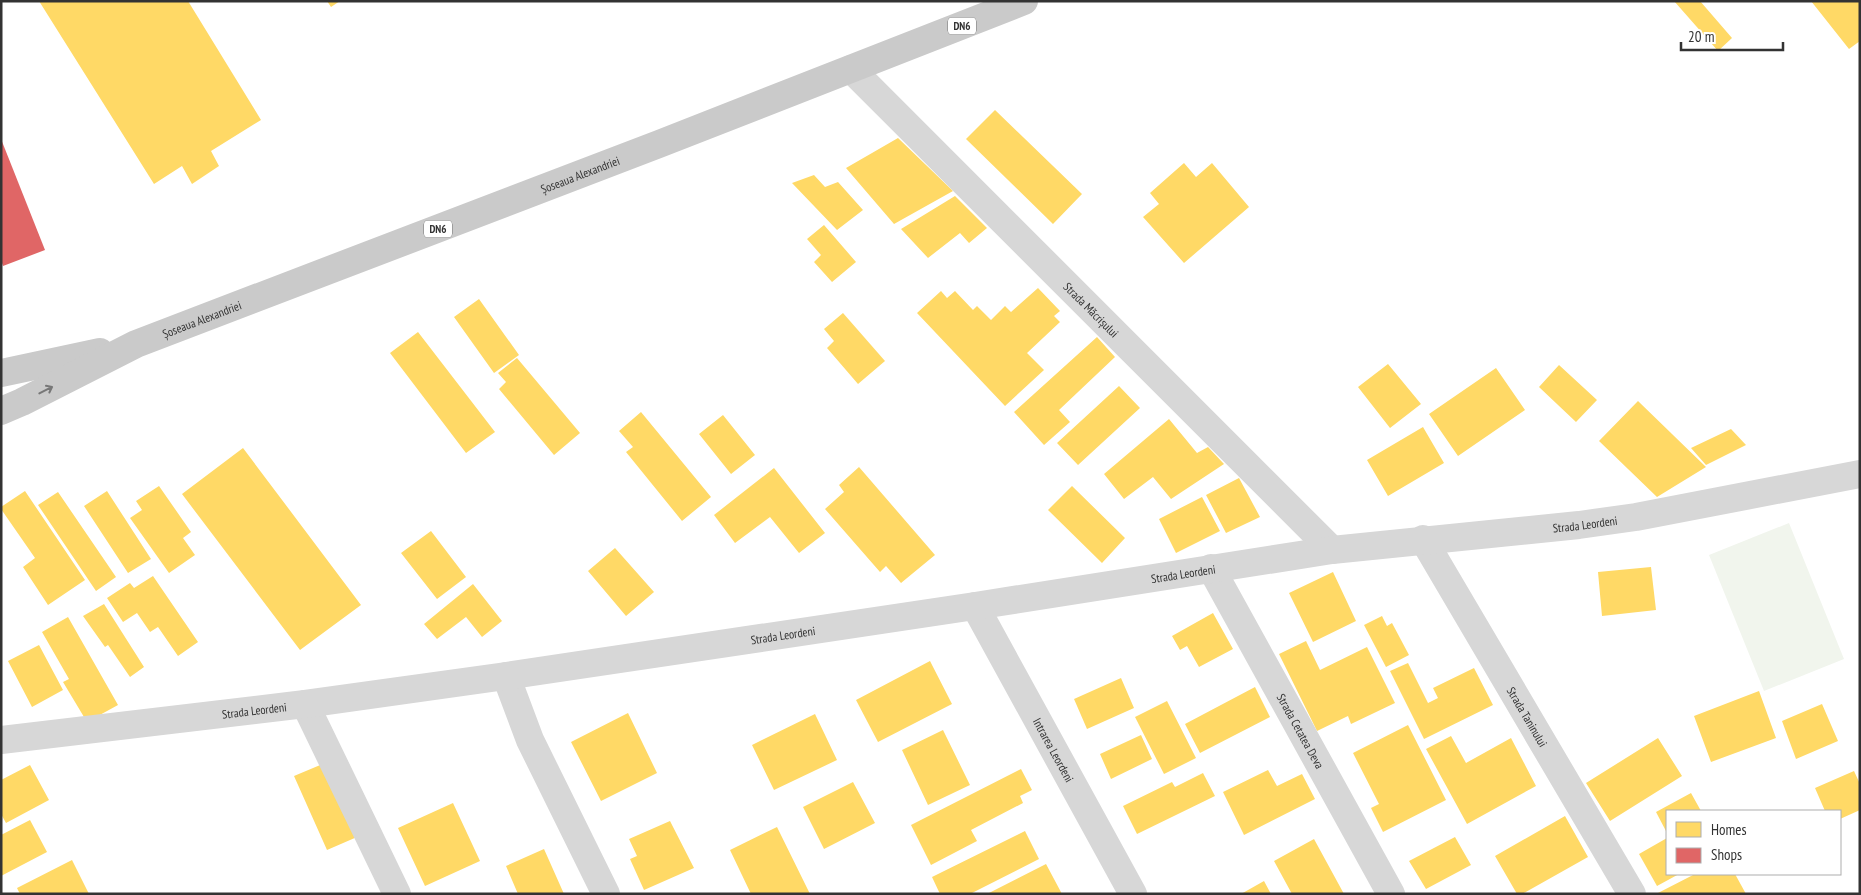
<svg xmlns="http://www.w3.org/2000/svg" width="1861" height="895" font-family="'PT Sans Narrow',sans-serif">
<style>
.green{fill:#f1f5ed}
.homes{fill:#ffd966}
.shops{fill:#e06666}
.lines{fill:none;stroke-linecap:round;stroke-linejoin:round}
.minor{stroke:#d7d7d7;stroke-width:28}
.major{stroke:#cacaca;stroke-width:28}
.oneway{stroke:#777}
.labels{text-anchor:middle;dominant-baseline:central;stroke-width:5;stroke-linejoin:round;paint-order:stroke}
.shield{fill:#fff;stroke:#707070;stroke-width:1}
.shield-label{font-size:11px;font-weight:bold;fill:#333}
.street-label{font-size:12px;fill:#333;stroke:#fff}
</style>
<rect width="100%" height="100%" fill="#fff"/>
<path class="green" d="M 1789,523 L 1844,659 L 1764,691 L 1709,555 Z"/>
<path class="homes" d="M 39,1 L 188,1 L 261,120 L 211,151 L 219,166 L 192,184 L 182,166 L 154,184 Z
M 327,1 L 340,1 L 331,7 Z
M 1674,1 L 1700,1 L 1732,38 L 1718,51 Z
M 1811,1 L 1860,1 L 1860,41 L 1849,49 Z
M 995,110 L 1082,194 L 1053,224 L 966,139 Z
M 898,138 L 953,191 L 894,224 L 846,168 Z
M 1184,163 L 1196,177 L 1212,163 L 1249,207 L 1184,263 L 1143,217 L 1159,204 L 1150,193 Z
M 814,175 L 825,187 L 838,182 L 863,210 L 837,230 L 792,183 Z
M 955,196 L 987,228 L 969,243 L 960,233 L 928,258 L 901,229 Z
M 824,225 L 856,262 L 832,282 L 814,262 L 821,255 L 807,239 Z
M 1038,288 L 1060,311 L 1054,316 L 1060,322 L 1027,353 L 1044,370 L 1005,406 L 917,313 L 941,291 L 947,298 L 955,291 L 973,310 L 977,306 L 991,320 L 1005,306 L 1011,312 Z
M 479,299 L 519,355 L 494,373 L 454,317 Z
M 843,313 L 885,361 L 858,384 L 827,348 L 834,341 L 824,329 Z
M 418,332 L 495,432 L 466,453 L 390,353 Z
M 1097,337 L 1115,357 L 1059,410 L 1070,422 L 1044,445 L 1014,412 Z
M 517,358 L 580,433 L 554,455 L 499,389 L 506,382 L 498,373 Z
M 1388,364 L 1421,404 L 1390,428 L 1358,387 Z
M 1559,365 L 1597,400 L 1576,422 L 1539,387 Z
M 1496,368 L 1525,410 L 1458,456 L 1429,414 Z
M 1119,386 L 1140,408 L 1078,465 L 1057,443 Z
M 1638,401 L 1706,467 L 1657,497 L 1599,441 Z
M 641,412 L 711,497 L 682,521 L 626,452 L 633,447 L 619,431 Z
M 723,415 L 755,455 L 731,474 L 699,434 Z
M 1169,419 L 1197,453 L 1208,447 L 1224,464 L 1171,499 L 1153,477 L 1124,499 L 1104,474 Z
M 1423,427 L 1444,463 L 1388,496 L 1367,460 Z
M 1731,429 L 1746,445 L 1706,465 L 1691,448 Z
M 243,448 L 361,605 L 300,650 L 182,494 Z
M 859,467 L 935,555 L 901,583 L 886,566 L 880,572 L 825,509 L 844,492 L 839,485 Z
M 774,468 L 825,533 L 799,553 L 770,517 L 735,543 L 714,515 Z
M 1239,478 L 1260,517 L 1226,533 L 1206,495 Z
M 159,486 L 191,532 L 183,538 L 195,555 L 169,573 L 130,518 L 142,510 L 136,501 Z
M 1072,486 L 1125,538 L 1102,563 L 1048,510 Z
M 25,491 L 85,580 L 48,605 L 23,567 L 35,558 L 1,509 L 1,507 Z
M 107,491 L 151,559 L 128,573 L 84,506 Z
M 58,492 L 116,577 L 96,591 L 38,505 Z
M 1202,497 L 1220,531 L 1176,553 L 1159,519 Z
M 431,531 L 466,577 L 437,599 L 401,553 Z
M 615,548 L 654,592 L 626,616 L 588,571 Z
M 1651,567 L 1656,610 L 1602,616 L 1598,572 Z
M 1333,572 L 1356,621 L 1313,642 L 1289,593 Z
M 153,576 L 198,642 L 178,656 L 158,627 L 150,632 L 137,613 L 123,622 L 107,598 L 130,583 L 134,588 Z
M 473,584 L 502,621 L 482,637 L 466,617 L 437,639 L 424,624 Z
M 104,604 L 144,667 L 130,677 L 108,645 L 105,647 L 83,616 Z
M 1213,613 L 1233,649 L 1199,667 L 1187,646 L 1180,650 L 1172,636 Z
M 1382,616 L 1387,626 L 1392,623 L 1409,655 L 1386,667 L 1364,625 Z
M 68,617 L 118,705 L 87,722 L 63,682 L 69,679 L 42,632 Z
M 1306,641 L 1320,670 L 1367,647 L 1395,703 L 1351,724 L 1348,716 L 1317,731 L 1279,654 Z
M 39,645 L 63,690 L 32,707 L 8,661 Z
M 930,661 L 952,704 L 878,742 L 856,700 Z
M 1408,663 L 1428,703 L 1438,698 L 1433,688 L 1474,668 L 1493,705 L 1424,739 L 1390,671 Z
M 1121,678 L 1134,708 L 1087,729 L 1074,699 Z
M 1255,687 L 1270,717 L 1200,753 L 1185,724 Z
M 1759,691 L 1776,738 L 1711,762 L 1694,716 Z
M 1167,701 L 1196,758 L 1164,774 L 1135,717 Z
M 1822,704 L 1838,741 L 1796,759 L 1782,721 Z
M 628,713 L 657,773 L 601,801 L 571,742 Z
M 815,714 L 837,760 L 774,790 L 752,745 Z
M 1408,725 L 1446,800 L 1383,832 L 1371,808 L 1379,804 L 1353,753 Z
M 943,730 L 970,785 L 928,805 L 902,750 Z
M 1141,735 L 1152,759 L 1111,779 L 1100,754 Z
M 1451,736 L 1466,763 L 1511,738 L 1536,786 L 1467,824 L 1426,749 Z
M 1658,738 L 1682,776 L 1610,821 L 1586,783 Z
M 325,763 L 357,837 L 327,850 L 294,776 Z
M 30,765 L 49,800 L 6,823 L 1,814 L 1,780 Z
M 1021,769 L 1032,790 L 1020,796 L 1023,803 L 971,830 L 977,841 L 931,865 L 911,825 Z
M 1268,770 L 1277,786 L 1302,774 L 1315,799 L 1244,835 L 1223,792 Z
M 1854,771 L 1860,784 L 1860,810 L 1840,819 L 1840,811 L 1825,811 L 1815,788 Z
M 1203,773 L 1215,796 L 1137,834 L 1123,806 L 1172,782 L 1175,787 Z
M 853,782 L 875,823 L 824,849 L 803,807 Z
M 1691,793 L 1701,811 L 1667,811 L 1667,833 L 1656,812 Z
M 453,803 L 480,861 L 425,886 L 398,828 Z
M 1565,816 L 1588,857 L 1522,894 L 1517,894 L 1495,856 Z
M 30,820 L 47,852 L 1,876 L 1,835 Z
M 670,821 L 694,868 L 644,890 L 630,859 L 637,856 L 629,839 Z
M 777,827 L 810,894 L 751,894 L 730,850 Z
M 1025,831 L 1039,859 L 970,894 L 940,894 L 932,877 Z
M 1455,837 L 1471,865 L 1426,889 L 1409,861 Z
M 1667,838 L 1667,874 L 1679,874 L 1657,886 L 1639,854 Z
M 1314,839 L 1344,894 L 1292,894 L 1274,861 Z
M 544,849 L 564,894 L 518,894 L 506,866 Z
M 72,860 L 89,894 L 20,894 L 17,888 Z
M 1046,864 L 1062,894 L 987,894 Z
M 1695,874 L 1735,874 L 1746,894 L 1656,894 Z
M 1264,881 L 1271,894 L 1241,894 Z"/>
<path class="shops" d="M 1,139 L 45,250 L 3,266 L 1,260 Z"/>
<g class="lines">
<g class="minor">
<path id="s1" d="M 851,69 L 1332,550"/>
<path id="s2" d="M 1423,539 L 1632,894"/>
<path id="s3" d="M 1211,568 L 1391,894"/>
<path id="s4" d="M 975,606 L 1133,894"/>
<path d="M 506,676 L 530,740 L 606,894"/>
<path d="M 305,704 L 397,894"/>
<path id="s5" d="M 1,740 L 305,704 L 506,676 L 975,606 L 1332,550 L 1579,525 L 1636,517 L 1860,474"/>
</g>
<g class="major">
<path d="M 1,373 L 100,352"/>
<path id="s6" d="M 1,411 L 22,402 L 136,344 L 659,144 L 1024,1"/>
</g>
</g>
<defs><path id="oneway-shaft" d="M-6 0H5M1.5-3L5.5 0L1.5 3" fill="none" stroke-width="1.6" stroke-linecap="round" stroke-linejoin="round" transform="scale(1.25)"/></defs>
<use class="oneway" href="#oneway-shaft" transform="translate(46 390) rotate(-27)"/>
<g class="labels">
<g class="shield">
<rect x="948" y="17.5" width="28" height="17" rx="4"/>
<rect x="424" y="220.5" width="28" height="17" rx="4"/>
</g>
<g class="shield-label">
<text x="962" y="26">DN6</text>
<text x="438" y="229">DN6</text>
</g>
<g class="street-label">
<text stroke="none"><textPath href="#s6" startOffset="626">Șoseaua Alexandriei</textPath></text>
<text stroke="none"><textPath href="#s1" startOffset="340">Strada Măcrișului</textPath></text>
<text stroke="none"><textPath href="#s6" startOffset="221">Șoseaua Alexandriei</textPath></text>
<text stroke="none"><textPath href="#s5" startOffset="1599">Strada Leordeni</textPath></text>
<text stroke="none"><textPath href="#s5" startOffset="1194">Strada Leordeni</textPath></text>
<text stroke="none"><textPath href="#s5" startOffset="789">Strada Leordeni</textPath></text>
<text stroke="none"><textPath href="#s5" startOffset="255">Strada Leordeni</textPath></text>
<text stroke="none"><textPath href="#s2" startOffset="206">Strada Taninului</textPath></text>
<text stroke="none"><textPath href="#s3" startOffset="186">Strada Cetatea Deva</textPath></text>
<text stroke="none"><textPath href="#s4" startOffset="164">Intrarea Leordeni</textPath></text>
</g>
</g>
<rect width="1861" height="895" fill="none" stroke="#333333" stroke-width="5"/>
<rect x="1666" y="810" width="175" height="65" fill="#ffffff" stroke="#adadad"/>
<rect x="1676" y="822" width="25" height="15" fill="#ffd966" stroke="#adadad"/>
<text x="1711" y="835" font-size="15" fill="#333333">Homes</text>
<rect x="1676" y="848" width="25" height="15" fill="#e06666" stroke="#adadad"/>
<text x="1711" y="860" font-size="15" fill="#333333">Shops</text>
<path d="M1681 42v8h102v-8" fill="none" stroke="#333333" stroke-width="2.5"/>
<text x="1688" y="42" font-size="15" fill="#333333" stroke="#ffffff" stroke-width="4" paint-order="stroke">20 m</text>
</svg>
